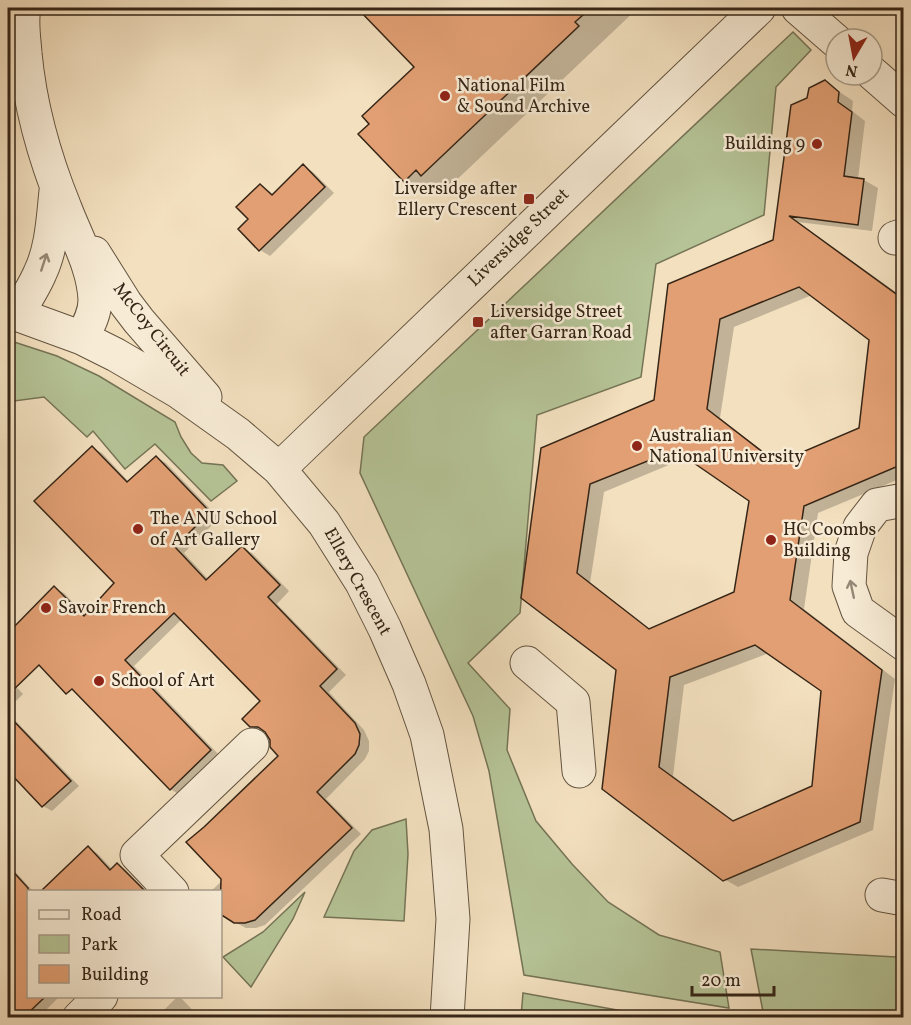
<svg xmlns="http://www.w3.org/2000/svg" width="911" height="1025" font-family="Vollkorn,serif">
<style>
.green{fill:#b5c396;stroke:#757456;stroke-width:1.5}
.shadow{fill:#0003;fill-rule:evenodd}
.building{fill:#e19f73;stroke:#352516;stroke-width:1.5;fill-rule:evenodd}
.lines{fill:none;stroke-linecap:round;stroke-linejoin:round}
.minor-casing{stroke:#645440;stroke-width:35}
.minor{stroke:#f7ebd5;stroke-width:33}
.oneway{stroke:#968876}
.poi-dot{fill:#8f2418;stroke:#f7ebd5;stroke-width:2}
.labels{text-anchor:middle;dominant-baseline:central;stroke-width:5;stroke-linejoin:round;paint-order:stroke}
.poi-label{font-size:18px;fill:#352516;stroke:#f7ebd5;text-anchor:start}
.street-label{font-size:18px;fill:#352516;stroke:#f7ebd5}
</style>
<rect width="100%" height="100%" fill="#f3e0bf"/>
<filter id="stains"><feTurbulence type="fractalNoise" baseFrequency=".00333" numOctaves="4"/><feColorMatrix values="0 0 0 0 .2 0 0 0 0 .09 0 0 0 0 .02 0 0 0 .5 -.17"/></filter>
<radialGradient id="worn" r=".72"><stop offset=".6" stop-color="#630" stop-opacity="0"/><stop offset="1" stop-color="#630" stop-opacity=".3"/></radialGradient>
<path class="green" d="M 793,32 L 811,50 L 776,87 L 764,215 L 656,264 L 641,377 L 537,415 L 520,613 L 468,663 L 510,709 L 507,750 L 536,821 L 572,864 L 608,902 L 659,935 L 720,952 L 729,1008 L 524,975 L 489,771 L 473,716 L 360,473 L 364,437 Z
M 8,340 L 57,356 L 99,376 L 175,422 L 181,437 L 191,453 L 202,463 L 223,465 L 237,481 L 211,501 L 155,444 L 125,469 L 93,431 L 87,437 L 44,397 L 14,401 L 8,394 Z
M 406,819 L 408,854 L 404,921 L 324,917 L 354,851 L 372,830 Z
M 305,892 L 293,919 L 251,987 L 223,957 L 263,932 Z
M 903,923 L 903,1017 L 764,1017 L 751,949 L 896,957 Z
M 523,993 L 656,1017 L 521,1017 Z"/>
<path class="shadow" d="M 359,8 L 638,8 L 447,189 L 440,185 L 430,195 L 405,181 L 371,124 L 416,67 Z
M 901,8 L 904,8 L 904,74 L 895,66 Z
M 825,82 L 853,101 L 852,111 L 865,121 L 858,179 L 864,180 L 878,188 L 872,231 L 798,222 L 904,298 L 904,477 L 818,513 L 804,609 L 895,679 L 873,830 L 738,887 L 724,879 L 604,788 L 618,669 L 523,597 L 543,449 L 655,401 L 774,241 L 808,99 ZM 812,295 L 871,339 L 860,429 L 779,464 L 720,418 L 734,327 ZM 688,457 L 750,500 L 736,593 L 651,630 L 590,583 L 604,492 ZM 769,653 L 822,690 L 814,787 L 735,822 L 673,776 L 684,685 Z
M 303,166 L 313,172 L 334,193 L 270,256 L 260,250 L 250,219 L 261,185 L 274,195 Z
M 92,448 L 102,453 L 129,482 L 156,457 L 166,463 L 219,518 L 184,553 L 209,580 L 242,547 L 252,553 L 289,591 L 277,604 L 346,675 L 329,692 L 364,730 L 369,741 L 369,751 L 365,759 L 326,799 L 361,834 L 265,925 L 256,928 L 246,928 L 227,918 L 220,912 L 220,892 L 210,892 L 224,879 L 281,756 L 267,732 L 262,732 L 251,726 L 262,701 L 182,619 L 134,666 L 220,756 L 180,795 L 170,789 L 54,588 L 64,593 L 86,616 L 116,583 Z
M 8,678 L 23,694 L 8,709 Z
M 8,713 L 79,786 L 52,811 L 43,806 L 8,769 Z
M 88,848 L 97,853 L 113,870 L 117,865 L 126,870 L 147,892 L 43,892 Z
M 8,864 L 34,892 L 28,892 L 28,996 L 60,996 L 38,1018 L 8,1018 Z
M 177,997 L 182,999 L 200,1018 L 156,1018 Z"/>
<path class="building" d="M 357,8 L 591,8 L 575,22 L 579,26 L 421,176 L 416,170 L 404,182 L 358,134 L 369,124 L 362,116 L 414,67 Z
M 825,80 L 839,92 L 838,102 L 852,112 L 844,176 L 864,179 L 858,225 L 789,216 L 903,299 L 903,464 L 804,506 L 790,600 L 882,670 L 860,822 L 723,881 L 602,789 L 616,670 L 521,598 L 541,448 L 654,400 L 668,284 L 773,240 L 791,105 L 807,98 L 809,88 ZM 799,287 L 869,340 L 859,428 L 777,463 L 707,409 L 720,319 ZM 675,450 L 749,501 L 734,592 L 649,629 L 577,573 L 590,484 ZM 755,645 L 821,691 L 812,786 L 733,821 L 659,767 L 670,677 Z
M 303,164 L 325,187 L 259,251 L 238,229 L 248,219 L 236,207 L 260,184 L 272,195 Z
M 92,446 L 127,482 L 156,456 L 210,512 L 175,547 L 206,580 L 242,546 L 280,585 L 268,597 L 337,669 L 320,686 L 355,723 L 360,734 L 359,745 L 355,754 L 317,792 L 352,828 L 255,920 L 245,923 L 234,923 L 220,914 L 221,879 L 186,842 L 204,827 L 278,756 L 270,747 L 270,740 L 265,732 L 258,727 L 250,727 L 242,719 L 260,701 L 174,613 L 125,660 L 211,750 L 170,790 L 72,689 L 66,694 L 39,665 L 8,695 L 8,633 L 54,586 L 84,616 L 114,583 L 34,501 Z
M 8,715 L 71,781 L 42,807 L 8,771 Z
M 88,846 L 110,870 L 117,863 L 145,891 L 41,891 Z
M 8,866 L 28,888 L 28,996 L 46,996 L 24,1017 L 8,1017 Z"/>
<g class="lines">
<g class="minor-casing">
<path id="minor" d="M 24,8 C 21,22 24,38 25,53 C 30,107 45,159 65,208 C 76,237 94,268 95,300 C 95,314 88,326 82,338
M 798,8 L 836,41
M 872,73 L 904,101
M 895,238 L 904,235
M 94,253 L 126,304 L 139,321 L 205,397
M 8,311 L 82,338 L 116,355 L 179,392 L 238,434 L 279,469 L 324,523 L 362,583 L 385,629 L 409,684 L 427,735 L 446,829 L 453,919 L 447,1018
M 17,314 C 25,301 34,287 40,273 C 52,248 53,219 56,191
M 279,469 L 759,8
M 904,500 L 877,505 L 860,527 L 851,553 L 849,586 L 858,611 L 904,644
M 527,663 L 573,702 L 579,771
M 172,892 L 137,855 L 252,745
M 882,895 L 904,899
M 79,1018 L 101,996"/>
</g>
<use href="#minor" class="minor"/>
</g>
<defs><path id="oneway-shaft" d="M-6 0H5M1.5-3L5.5 0L1.5 3" fill="none" stroke-width="1.6" stroke-linecap="round" stroke-linejoin="round" transform="scale(1.5)"/></defs>
<g class="oneway">
<use href="#oneway-shaft" transform="translate(44 262) rotate(-72)"/>
<use href="#oneway-shaft" transform="translate(852 589) rotate(-102)"/>
</g>
<g class="poi-dot">
<circle cx="445" cy="96" r="6"/>
<circle cx="817" cy="144" r="6"/>
<rect x="523" y="193" width="12" height="12" rx="3"/>
<rect x="472" y="316" width="12" height="12" rx="3"/>
<circle cx="637" cy="446" r="6"/>
<circle cx="138" cy="529" r="6"/>
<circle cx="771" cy="540" r="6"/>
<circle cx="46" cy="608" r="6"/>
<circle cx="99" cy="681" r="6"/>
</g>
<g class="labels">
<g class="poi-label">
<text x="457" y="86">National Film<tspan x="457" dy="21">&amp; Sound Archive</tspan></text>
<text x="805" y="144" text-anchor="end">Building 9</text>
<text x="517" y="189" text-anchor="end">Liversidge after<tspan x="517" dy="21">Ellery Crescent</tspan></text>
<text x="490" y="312">Liversidge Street<tspan x="490" dy="21">after Garran Road</tspan></text>
<text x="649" y="436">Australian<tspan x="649" dy="21">National University</tspan></text>
<text x="150" y="519">The ANU School<tspan x="150" dy="21">of Art Gallery</tspan></text>
<text x="783" y="530">HC Coombs<tspan x="783" dy="21">Building</tspan></text>
<text x="58" y="608">Savoir French</text>
<text x="111" y="681">School of Art</text>
</g>
<g class="street-label">
<text transform="translate(519 238) rotate(-44)">Liversidge Street</text>
<text transform="translate(151 330) rotate(52)">McCoy Circuit</text>
<text transform="translate(357 582) rotate(61)">Ellery Crescent</text>
</g>
</g>
<rect width="911" height="1025" fill="none" stroke="#f3e0bf" stroke-width="30"/>
<rect x="9" y="9" width="893" height="1007" fill="none" stroke="#352516" stroke-width="3"/>
<rect x="15" y="15" width="881" height="995" fill="none" stroke="#352516" stroke-width="1.5"/>
<rect x="27" y="890" width="195" height="108" fill="#f7ebd5" stroke="#a99c89" stroke-width="1.5"/>
<rect x="39" y="910" width="30" height="9" fill="#f7ebd5" stroke="#a99c89" stroke-width="1.5"/>
<text x="81" y="920" font-size="18" fill="#352516">Road</text>
<rect x="39" y="935" width="30" height="18" fill="#b5c396" stroke="#a99c89" stroke-width="1.5"/>
<text x="81" y="950" font-size="18" fill="#352516">Park</text>
<rect x="39" y="965" width="30" height="18" fill="#e19f73" stroke="#a99c89" stroke-width="1.5"/>
<text x="81" y="980" font-size="18" fill="#352516">Building</text>
<g transform="translate(854 57) rotate(190)"><circle r="28" fill="#f7ebd5" stroke="#a99c89" stroke-width="1.5"/>
<path d="M0-4.5L10 22L0 15L-10 22Z" fill="#8f2418"/>
<text y="-9" font-size="16" font-weight="bold" text-anchor="middle" fill="#352516">N</text>
</g>
<path d="M692 986v9h82v-9" fill="none" stroke="#352516" stroke-width="3"/>
<text x="701" y="986" font-size="18" fill="#352516" stroke="#f7ebd5" stroke-width="4.5" paint-order="stroke">20 m</text>
<rect width="100%" height="100%" filter="url(#stains)"/>
<rect width="100%" height="100%" fill="url(#worn)"/>
</svg>
